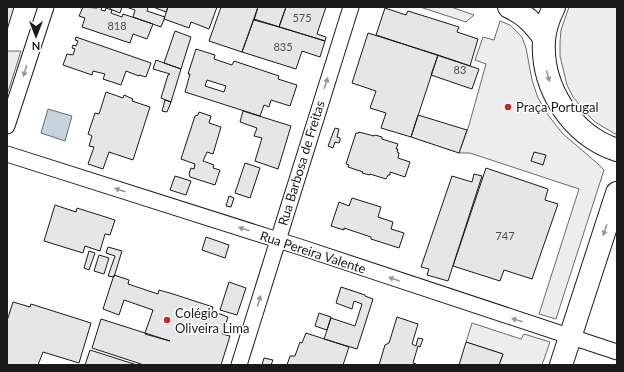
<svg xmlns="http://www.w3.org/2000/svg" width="624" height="372" font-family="Lato,sans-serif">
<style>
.parking{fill:#ededed;stroke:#6a6a6a}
.water{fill:#c6d2dc;stroke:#6a6a6a}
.building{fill:#e6e6e6;stroke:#1a1a1a;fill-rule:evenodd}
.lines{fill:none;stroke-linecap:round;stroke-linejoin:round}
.minor-casing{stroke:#1a1a1a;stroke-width:17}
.primary-casing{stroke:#1a1a1a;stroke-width:24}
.minor{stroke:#fff;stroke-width:15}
.primary{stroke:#fff;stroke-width:22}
.oneway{fill:#989898}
.poi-dot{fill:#c62828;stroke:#fff;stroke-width:1.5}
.labels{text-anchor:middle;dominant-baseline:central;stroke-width:3;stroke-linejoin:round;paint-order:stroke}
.number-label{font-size:11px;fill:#4d4d4d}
.poi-label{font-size:13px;fill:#1a1a1a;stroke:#fff;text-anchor:start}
.street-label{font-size:13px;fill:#1a1a1a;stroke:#fff}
</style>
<rect width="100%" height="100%" fill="#fff"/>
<path class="parking" d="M 420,7 L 451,7 L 474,15 L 466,22 Z
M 569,7 L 617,7 L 617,135 L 595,122 L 589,116 L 573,97 L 567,85 L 560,56 L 560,42 L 561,30 Z
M 500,21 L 510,25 L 522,37 L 526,48 L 532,80 L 538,98 L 548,115 L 563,134 L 597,163 L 604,170 L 556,319 L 539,314 L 579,189 L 470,153 L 459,153 L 469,125 L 486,64 L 475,60 L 483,37 L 494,40 Z
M 7,51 L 21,51 L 7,95 Z
M 472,323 L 521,339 L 524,334 L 550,342 L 542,365 L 499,365 L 503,354 L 466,342 Z"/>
<path class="water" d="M 48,109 L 72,116 L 65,141 L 41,133 Z"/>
<path class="building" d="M 7,7 L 14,7 L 7,30 Z
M 83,7 L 97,8 L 97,7 L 102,7 L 101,10 L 105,11 L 106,8 L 112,10 L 111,13 L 122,17 L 123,14 L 153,24 L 147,39 L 133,34 L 130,43 L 82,27 L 85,18 L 79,16 Z
M 111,7 L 122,7 L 120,13 L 110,9 Z
M 126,7 L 148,7 L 147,11 L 165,17 L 161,27 L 133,17 L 135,10 Z
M 153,7 L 168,7 L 166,12 Z
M 168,7 L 217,7 L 209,29 L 191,22 L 189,28 L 164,19 Z
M 221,7 L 258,7 L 242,52 L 209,41 Z
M 258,7 L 286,7 L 279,27 L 254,20 Z
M 286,7 L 326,7 L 317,34 L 326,37 L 325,41 L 279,27 Z
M 385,8 L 406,15 L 408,11 L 459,27 L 457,32 L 478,39 L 470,66 L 376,35 Z
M 254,19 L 325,41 L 320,57 L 302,51 L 296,69 L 242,52 Z
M 175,31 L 191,37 L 181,69 L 164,63 Z
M 368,33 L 438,55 L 411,137 L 381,128 L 386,113 L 370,108 L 376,91 L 352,83 Z
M 76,37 L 151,63 L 146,77 L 139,75 L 139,76 L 126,71 L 121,85 L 103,79 L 105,74 L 93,71 L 92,75 L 63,65 L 67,54 L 73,55 L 75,49 L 72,48 L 73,45 L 76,46 L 78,41 L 75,40 Z
M 196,49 L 215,55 L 214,59 L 232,65 L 234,61 L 279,76 L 278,79 L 297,85 L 290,106 L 271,100 L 269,107 L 264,105 L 260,116 L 185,92 L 190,74 L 188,74 ZM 207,80 L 226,86 L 224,92 L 205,86 Z
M 438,55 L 479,69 L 472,89 L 431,75 Z
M 156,60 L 181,69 L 171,102 L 161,98 L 168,75 L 169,75 L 170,74 L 153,69 Z
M 106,92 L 123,98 L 124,95 L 133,99 L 132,101 L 150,107 L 133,160 L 109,152 L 103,169 L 88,164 L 94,147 L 89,146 L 92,136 L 88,134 L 95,113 L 99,114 Z
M 165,100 L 171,102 L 167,112 L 162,111 Z
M 243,111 L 291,126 L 278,169 L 255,161 L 262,138 L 254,136 L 257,128 L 240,122 Z
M 199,112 L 211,116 L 209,123 L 221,127 L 213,154 L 207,152 L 203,161 L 214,165 L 213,168 L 220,170 L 215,185 L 190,177 L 189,174 L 191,168 L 194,169 L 195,164 L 181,159 L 195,116 L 198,115 Z
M 418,115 L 467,130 L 459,153 L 411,137 Z
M 335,128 L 339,129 L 337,137 L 340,138 L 340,141 L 339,143 L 335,142 L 333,148 L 328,146 Z
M 359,132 L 374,136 L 375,135 L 382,137 L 382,139 L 398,144 L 396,149 L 398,149 L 397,152 L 399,153 L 398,158 L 410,162 L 405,177 L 390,172 L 390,175 L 388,175 L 386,179 L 370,174 L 370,175 L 362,173 L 363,172 L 348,167 L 349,165 L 346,164 L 356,133 L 359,133 Z
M 534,152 L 546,155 L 543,165 L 531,161 Z
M 245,163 L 260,168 L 250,198 L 235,193 Z
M 486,168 L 548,189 L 545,200 L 558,204 L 532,279 L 504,270 L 500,281 L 453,266 Z
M 474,174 L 482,176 L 448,281 L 427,275 L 429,269 L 421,267 L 452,176 L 472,182 Z
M 175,176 L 191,181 L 186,195 L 170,190 Z
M 229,196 L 234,198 L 231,207 L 226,206 Z
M 352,198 L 381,207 L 378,217 L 393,222 L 391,229 L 404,233 L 399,248 L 371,239 L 371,237 L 344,228 L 344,230 L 331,226 L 339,202 L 349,206 Z
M 55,205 L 76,212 L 77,208 L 115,220 L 110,235 L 105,234 L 100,251 L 85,246 L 83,253 L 44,241 Z
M 206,237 L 229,245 L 225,258 L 202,250 Z
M 108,247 L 122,251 L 114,277 L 108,276 L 115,256 L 106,253 Z
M 89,251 L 95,253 L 89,270 L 84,268 Z
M 99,255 L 109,258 L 104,274 L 94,271 Z
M 114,275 L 129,280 L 128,284 L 158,294 L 159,290 L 173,294 L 213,307 L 212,311 L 228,317 L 222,334 L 230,336 L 221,365 L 144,365 L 92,348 L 101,319 L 145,333 L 145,334 L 170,341 L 145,333 L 153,310 L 124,300 L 119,315 L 103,309 Z
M 229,282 L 246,288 L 237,315 L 220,310 Z
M 341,287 L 365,295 L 365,296 L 373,299 L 357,349 L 324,339 L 331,318 L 355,326 L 362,304 L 354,301 L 352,309 L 336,303 Z
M 13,302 L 30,307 L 31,304 L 91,323 L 79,363 L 43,352 L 38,365 L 7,365 L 7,321 Z
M 319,313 L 331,317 L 327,330 L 315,326 Z
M 397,317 L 418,324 L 412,344 L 416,346 L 418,338 L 423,339 L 420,347 L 418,346 L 413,363 L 416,364 L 416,365 L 379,365 L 385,345 L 389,343 Z
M 306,333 L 349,347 L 343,365 L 287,365 L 290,356 L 295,356 L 300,342 L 302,343 Z
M 466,342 L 503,354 L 499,365 L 459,365 Z
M 90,350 L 137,365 L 85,365 Z
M 264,358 L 273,360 L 271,365 L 262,365 Z"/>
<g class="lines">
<g class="minor-casing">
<path id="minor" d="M 7,126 L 46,7
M 7,154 L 300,247 L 617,352
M 239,365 L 351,7"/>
</g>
<g class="primary-casing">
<path id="primary" d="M 509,7 C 525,14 534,24 544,38
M 554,7 C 549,17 545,29 544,40 C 541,87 571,135 617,150
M 561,365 L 617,193"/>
</g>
<use href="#minor" class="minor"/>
<use href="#primary" class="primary"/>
</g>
<defs><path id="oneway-solid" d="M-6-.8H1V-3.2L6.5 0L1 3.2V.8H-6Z"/></defs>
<g class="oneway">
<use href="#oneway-solid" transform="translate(25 71) rotate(108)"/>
<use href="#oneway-solid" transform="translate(548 76) rotate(75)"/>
<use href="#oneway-solid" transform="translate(326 83) rotate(-72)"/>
<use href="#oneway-solid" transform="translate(120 190) rotate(-162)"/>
<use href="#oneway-solid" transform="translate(244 229) rotate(-162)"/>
<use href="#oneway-solid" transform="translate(605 230) rotate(108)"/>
<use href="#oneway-solid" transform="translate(394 279) rotate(-161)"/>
<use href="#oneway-solid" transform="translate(259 301) rotate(-73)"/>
<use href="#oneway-solid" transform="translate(517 320) rotate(-162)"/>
</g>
<g class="poi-dot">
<circle cx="508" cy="107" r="4"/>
<circle cx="167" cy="320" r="4"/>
</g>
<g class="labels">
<g class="number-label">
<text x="302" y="17">575</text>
<text x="117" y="25">818</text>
<text x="283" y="46">835</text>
<text x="460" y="69">83</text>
<text x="505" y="235">747</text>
</g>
<g class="poi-label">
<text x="516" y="107">Praça Portugal</text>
<text x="175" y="313">Colégio<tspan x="175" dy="15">Oliveira Lima</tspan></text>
</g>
<g class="street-label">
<text transform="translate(301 163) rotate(-73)">Rua Barbosa de Freitas</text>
<text transform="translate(313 252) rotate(18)">Rua Pereira Valente</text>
</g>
</g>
<rect width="624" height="372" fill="none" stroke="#1a1a1a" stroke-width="16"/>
<g transform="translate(36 36) rotate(180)" stroke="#ffffff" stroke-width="3" paint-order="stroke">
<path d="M0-3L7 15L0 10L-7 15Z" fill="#1a1a1a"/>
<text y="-6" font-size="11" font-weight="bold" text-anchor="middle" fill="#1a1a1a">N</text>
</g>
</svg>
